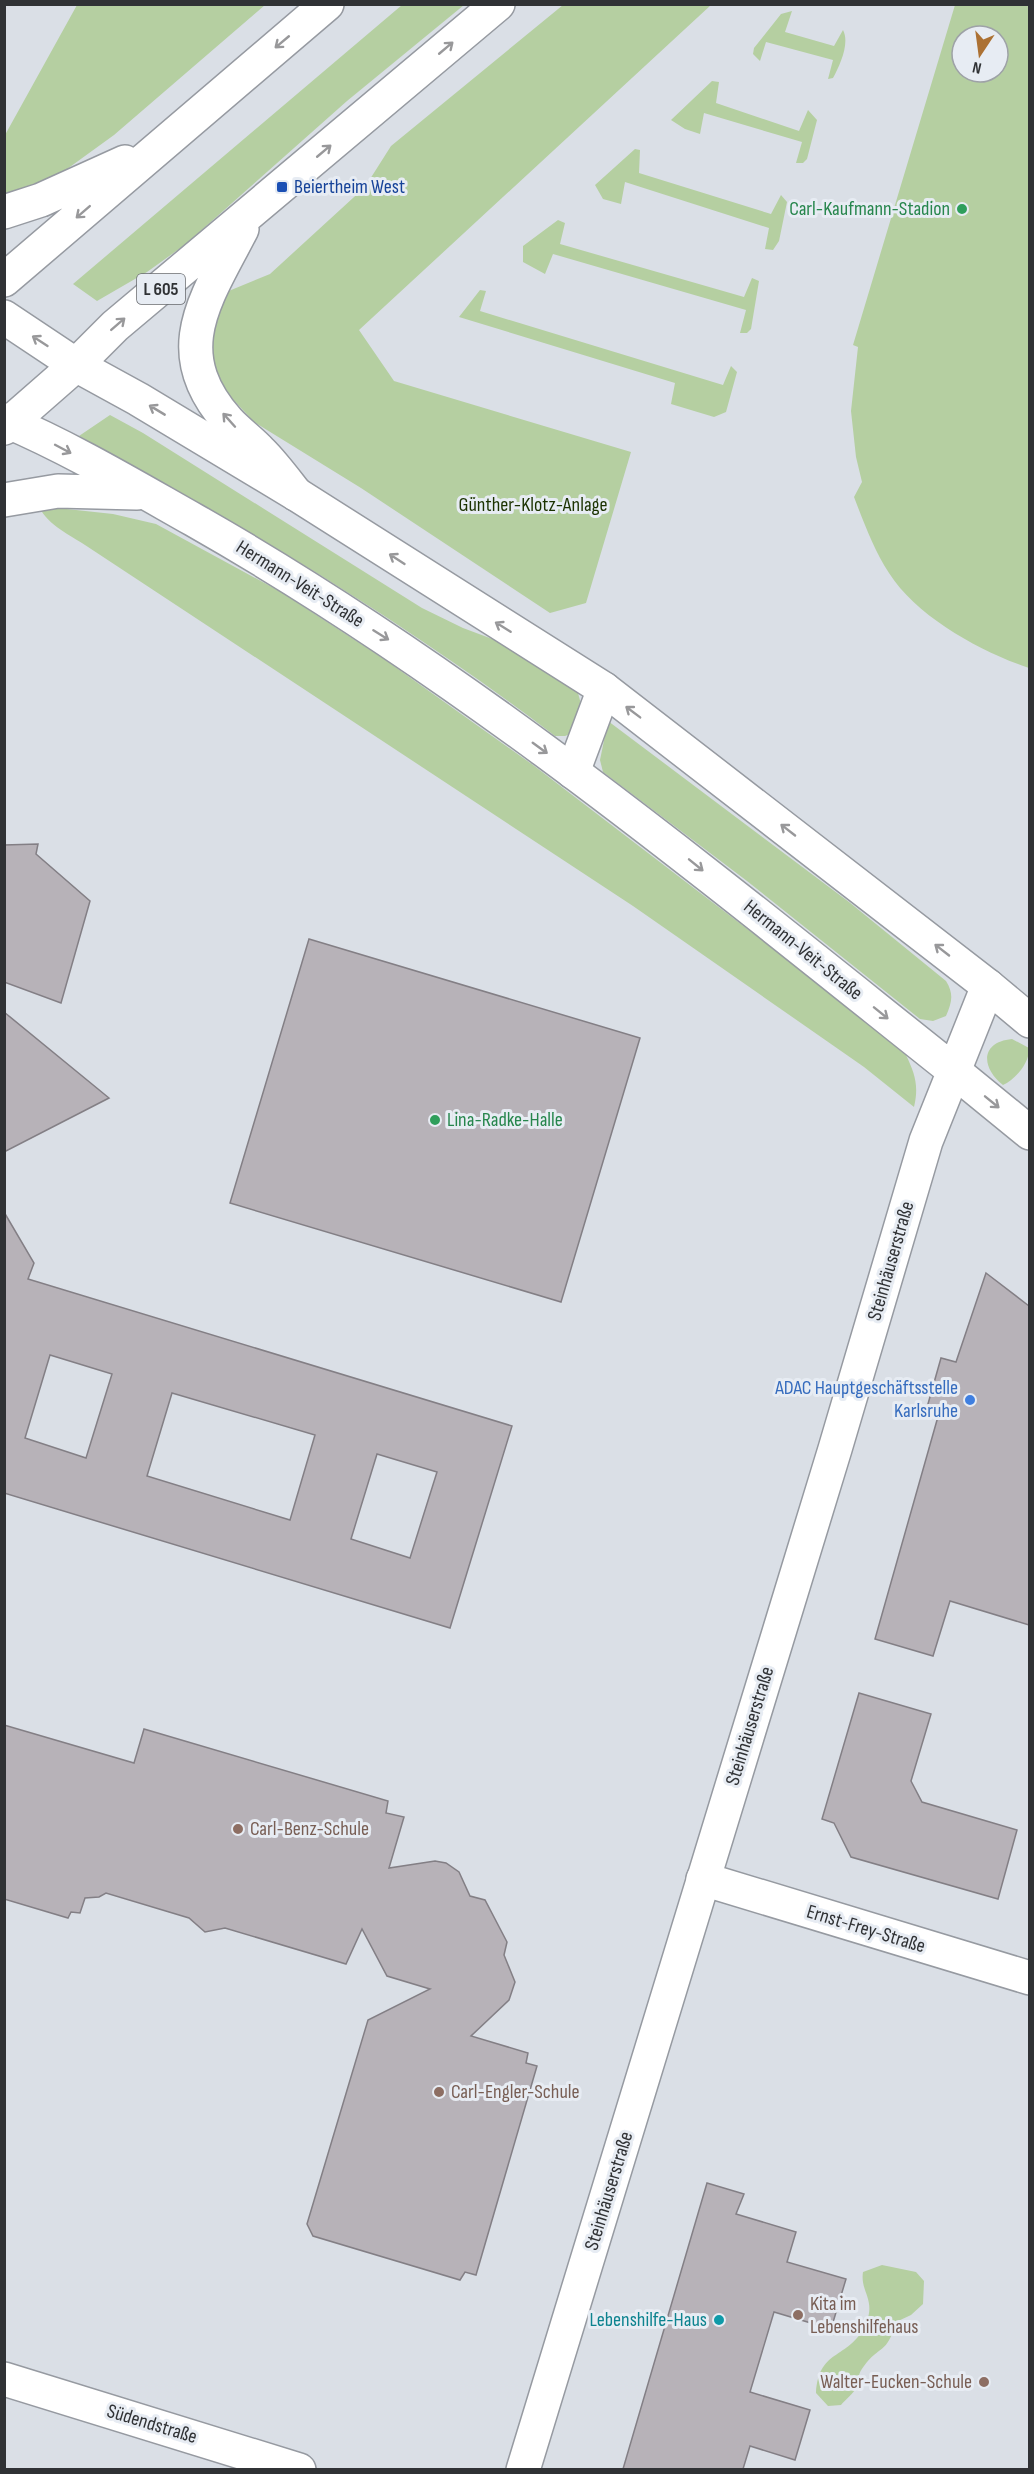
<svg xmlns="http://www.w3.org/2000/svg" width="1034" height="2474" font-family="'Sofia Sans Condensed',sans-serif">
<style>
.green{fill:#b5cfa1;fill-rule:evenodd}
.building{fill:#b7b2b8;stroke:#837f85;stroke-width:1.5;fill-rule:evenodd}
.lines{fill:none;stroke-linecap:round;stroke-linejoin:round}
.street-casing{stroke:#969aa1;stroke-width:36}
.secondary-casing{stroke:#969aa1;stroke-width:36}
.primary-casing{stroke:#969aa1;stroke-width:36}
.highway-casing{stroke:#969aa1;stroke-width:36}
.street{stroke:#fff;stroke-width:33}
.secondary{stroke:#fff;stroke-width:33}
.primary{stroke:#fff;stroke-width:33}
.highway{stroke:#fff;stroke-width:33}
.oneway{stroke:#98989a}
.transit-dot{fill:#1a4fb4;stroke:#e7ecf3;stroke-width:2}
.leisure-dot{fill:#2e9e5b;stroke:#e7ecf3;stroke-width:2}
.shop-dot{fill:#3f7fe0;stroke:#e7ecf3;stroke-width:2}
.education-dot{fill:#8d6e63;stroke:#e7ecf3;stroke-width:2}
.culture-dot{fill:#0f9aa8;stroke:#e7ecf3;stroke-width:2}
.labels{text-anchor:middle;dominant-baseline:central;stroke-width:6;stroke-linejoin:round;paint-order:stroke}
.shield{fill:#e7ecf3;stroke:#676a6e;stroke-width:1.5}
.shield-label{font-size:18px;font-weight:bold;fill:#303235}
.transit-label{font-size:20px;fill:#164399;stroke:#e7ecf3;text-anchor:start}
.leisure-label{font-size:20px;fill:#27864d;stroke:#e7ecf3;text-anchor:end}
.park-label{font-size:20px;fill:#1b3200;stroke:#e7ecf3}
.street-label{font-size:20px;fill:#303235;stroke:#e7ecf3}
.shop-label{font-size:20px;fill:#366cbe;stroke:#e7ecf3;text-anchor:end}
.education-label{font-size:20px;fill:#785e54;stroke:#e7ecf3;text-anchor:start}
.culture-label{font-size:20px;fill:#0d838f;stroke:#e7ecf3;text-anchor:end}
</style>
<rect width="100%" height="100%" fill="#dadfe6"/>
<path class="green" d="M 77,5 L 265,5 L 114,135 L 56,177 L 5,202 L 5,135 Z
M 402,5 L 464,5 L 347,101 L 186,244 L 147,272 L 97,301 L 73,284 Z
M 563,5 L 711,5 L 359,330 L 394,381 L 631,452 L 586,603 L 550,613 L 361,488 L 254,422 L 228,394 L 211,360 L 209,332 L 219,295 L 270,274 L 365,187 L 391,146 Z
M 955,5 L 1029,5 L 1029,668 C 981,652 917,617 889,573 C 874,550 864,523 854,497 L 862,482 L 856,457 L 851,411 L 858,347 L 853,345 ZM 962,36 L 998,36 L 998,72 L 962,72 Z
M 792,11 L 785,32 L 834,46 L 843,30 C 850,43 840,65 833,78 L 828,79 L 833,60 L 766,42 L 760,61 L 753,54 L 754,48 L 781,14 Z
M 712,81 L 719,82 L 716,103 L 799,131 L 808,110 L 817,120 L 807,159 L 803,163 L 796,163 L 802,142 L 704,113 L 700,134 L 685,129 L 671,120 Z
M 635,149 L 640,150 L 639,173 L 771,214 L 781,195 L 787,202 L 779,241 L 773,250 L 765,249 L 769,228 L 625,182 L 621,204 L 603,199 L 595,185 Z
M 558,220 L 565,223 L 560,244 L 744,297 L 752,278 L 759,281 L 751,329 L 747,333 L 740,333 L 746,310 L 553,254 L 545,274 L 523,262 L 523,246 Z
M 480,290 L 486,291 L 480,311 L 723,385 L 731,366 L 737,372 L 726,412 L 714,417 L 671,404 L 675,383 L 459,317 Z
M 110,415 L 143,433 L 422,608 L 463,628 L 503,643 L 578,693 L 581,704 L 573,733 L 565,736 L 555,736 C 404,621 245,526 79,436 Z
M 39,506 L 113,514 L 156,524 L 281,592 L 384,659 L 533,765 L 788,960 L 906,1055 C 915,1074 919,1086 914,1107 L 864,1067 L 633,906 L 85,545 C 71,536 45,523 39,506 Z
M 608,721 L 849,902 L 946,981 C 954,994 952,1002 946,1016 L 933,1021 L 920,1019 L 747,881 L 603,772 L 600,760 Z
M 1012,1039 L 1029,1048 C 1030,1062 1016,1079 1003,1085 C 981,1068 980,1042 1012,1039 Z
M 882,2265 L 916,2272 L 924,2281 L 923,2304 L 911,2315 L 896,2322 C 887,2355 879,2345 864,2366 C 858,2373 858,2380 856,2388 C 854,2393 845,2400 841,2405 L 828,2406 L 816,2393 C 819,2346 851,2361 867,2321 C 875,2299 860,2291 863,2272 Z"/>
<path class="building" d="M 38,844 L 36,854 L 90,901 L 61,1003 L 4,982 L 4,845 Z
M 309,939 L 640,1038 L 561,1302 L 230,1203 Z
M 4,1012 L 109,1098 L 4,1152 Z
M 4,1212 L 34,1263 L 28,1279 L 512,1426 L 450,1628 L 4,1493 ZM 50,1355 L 112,1374 L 86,1458 L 25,1438 ZM 172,1393 L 315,1435 L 290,1520 L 147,1476 ZM 377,1454 L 437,1472 L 410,1558 L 351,1539 Z
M 986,1273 L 1029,1306 L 1029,1625 L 950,1601 L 933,1656 L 875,1639 L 939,1413 L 926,1411 L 941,1358 L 956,1362 Z
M 859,1693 L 931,1714 L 911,1781 L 922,1802 L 1017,1830 L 998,1899 L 851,1857 L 834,1823 L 822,1819 Z
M 4,1725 L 134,1763 L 144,1729 L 388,1801 L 386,1813 L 404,1817 L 389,1868 L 435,1861 L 446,1863 L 459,1872 L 470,1896 L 485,1900 L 507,1942 L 504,1955 L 515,1982 L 509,2000 L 471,2036 L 528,2053 L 526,2063 L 537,2066 L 476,2275 L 465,2272 L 460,2280 L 313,2236 L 307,2224 L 368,2020 L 430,1989 L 387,1976 L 362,1929 L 346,1964 L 225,1928 L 205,1932 L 189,1918 L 106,1893 L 99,1897 L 85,1898 L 80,1913 L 71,1912 L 68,1918 L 4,1899 Z
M 707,2183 L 744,2194 L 736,2214 L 796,2232 L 787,2262 L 846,2279 L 831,2329 L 774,2312 L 750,2392 L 810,2410 L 795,2460 L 750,2446 L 743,2469 L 623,2469 Z"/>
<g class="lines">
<g class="street-casing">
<path id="street" d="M 573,772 L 604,689
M 988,986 L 1030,1021
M 954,1071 L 1030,1133
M 703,1879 L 1030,1978
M 4,2379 L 299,2470"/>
</g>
<g class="secondary-casing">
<path id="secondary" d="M 4,317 L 76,365 L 138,399 L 296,494 L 604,689 L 988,986 L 926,1141 L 835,1449 L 523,2470
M 4,420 C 70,448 132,485 194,520 C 467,675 709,876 954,1071
M 4,500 L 58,491 L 137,493"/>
</g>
<g class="primary-casing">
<path id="primary" d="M 4,428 L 76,365"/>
</g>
<g class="highway-casing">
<path id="highway" d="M 4,212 L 41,200 L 125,162
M 242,229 C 206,299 166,351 228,421 C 238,432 251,441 261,452 C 274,465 285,480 296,494
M 4,280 L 327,4
M 76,365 L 115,326 L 498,4"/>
</g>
<use href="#street" class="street"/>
<use href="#secondary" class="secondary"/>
<use href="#primary" class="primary"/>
<use href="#highway" class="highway"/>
</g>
<defs><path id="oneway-shaft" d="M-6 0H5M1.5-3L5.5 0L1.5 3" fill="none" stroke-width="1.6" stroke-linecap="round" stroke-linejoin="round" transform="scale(1.5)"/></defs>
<g class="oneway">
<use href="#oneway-shaft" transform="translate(282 42) rotate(140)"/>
<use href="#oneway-shaft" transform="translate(446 48) rotate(-40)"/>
<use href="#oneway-shaft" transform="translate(324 151) rotate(-40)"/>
<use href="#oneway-shaft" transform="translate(83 212) rotate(139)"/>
<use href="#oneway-shaft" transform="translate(118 324) rotate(-41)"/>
<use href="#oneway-shaft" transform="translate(40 341) rotate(-147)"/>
<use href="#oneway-shaft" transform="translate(157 410) rotate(-149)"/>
<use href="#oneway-shaft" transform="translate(229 420) rotate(-132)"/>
<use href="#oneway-shaft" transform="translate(63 449) rotate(28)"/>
<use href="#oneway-shaft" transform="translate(397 559) rotate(-147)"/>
<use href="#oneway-shaft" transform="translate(503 627) rotate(-148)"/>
<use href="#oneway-shaft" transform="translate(381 635) rotate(32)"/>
<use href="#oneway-shaft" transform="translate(633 712) rotate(-143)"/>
<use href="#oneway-shaft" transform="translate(540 748) rotate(36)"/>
<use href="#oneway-shaft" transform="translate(788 830) rotate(-142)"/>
<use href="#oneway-shaft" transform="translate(696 865) rotate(39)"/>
<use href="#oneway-shaft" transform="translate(942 950) rotate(-142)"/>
<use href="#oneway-shaft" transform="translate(881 1013) rotate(39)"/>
<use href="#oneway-shaft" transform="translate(992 1102) rotate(39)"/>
</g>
<rect class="transit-dot" x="276" y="181" width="12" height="12" rx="3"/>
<g class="leisure-dot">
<circle cx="962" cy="209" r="6"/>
<circle cx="435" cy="1120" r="6"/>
</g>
<circle class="shop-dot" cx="970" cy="1400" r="6"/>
<g class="education-dot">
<circle cx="238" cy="1829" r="6"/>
<circle cx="439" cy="2092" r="6"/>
<circle cx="798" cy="2315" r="6"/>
<circle cx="984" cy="2382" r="6"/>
</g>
<circle class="culture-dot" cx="719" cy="2320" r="6"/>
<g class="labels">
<rect class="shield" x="137" y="274" width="48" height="30" rx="4.5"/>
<g class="shield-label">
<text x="161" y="289">L 605</text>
</g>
<g class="transit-label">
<text x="294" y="187">Beiertheim West</text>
</g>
<g class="leisure-label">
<text x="950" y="209">Carl-Kaufmann-Stadion</text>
<text x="447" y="1120" text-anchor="start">Lina-Radke-Halle</text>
</g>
<g class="park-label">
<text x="533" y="505">Günther-Klotz-Anlage</text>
</g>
<g class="street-label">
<text transform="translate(300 584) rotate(32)">Hermann-Veit-Straße</text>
<text transform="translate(803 950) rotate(39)">Hermann-Veit-Straße</text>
<text transform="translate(891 1261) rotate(-74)">Steinhäuserstraße</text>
<text transform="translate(750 1726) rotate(-73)">Steinhäuserstraße</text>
<text transform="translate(866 1929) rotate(17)">Ernst-Frey-Straße</text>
<text transform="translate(609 2191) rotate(-73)">Steinhäuserstraße</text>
<text transform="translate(152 2424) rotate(17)">Südendstraße</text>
</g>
<g class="shop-label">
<text x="958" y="1388">ADAC Hauptgeschäftsstelle<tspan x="958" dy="23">Karlsruhe</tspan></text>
</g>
<g class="education-label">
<text x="250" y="1829">Carl-Benz-Schule</text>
<text x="451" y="2092">Carl-Engler-Schule</text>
<text x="810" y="2304">Kita im<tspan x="810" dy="23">Lebenshilfehaus</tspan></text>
<text x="972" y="2382" text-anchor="end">Walter-Eucken-Schule</text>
</g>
<g class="culture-label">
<text x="707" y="2320">Lebenshilfe-Haus</text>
</g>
</g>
<rect width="1034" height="2474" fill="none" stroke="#303235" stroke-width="12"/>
<g transform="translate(980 54) rotate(193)"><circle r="28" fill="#e7ecf3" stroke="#9ea2a7" stroke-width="1.5"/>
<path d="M0-4.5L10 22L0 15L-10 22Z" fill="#ac7133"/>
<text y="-9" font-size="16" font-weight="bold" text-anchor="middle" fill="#303235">N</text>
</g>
</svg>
